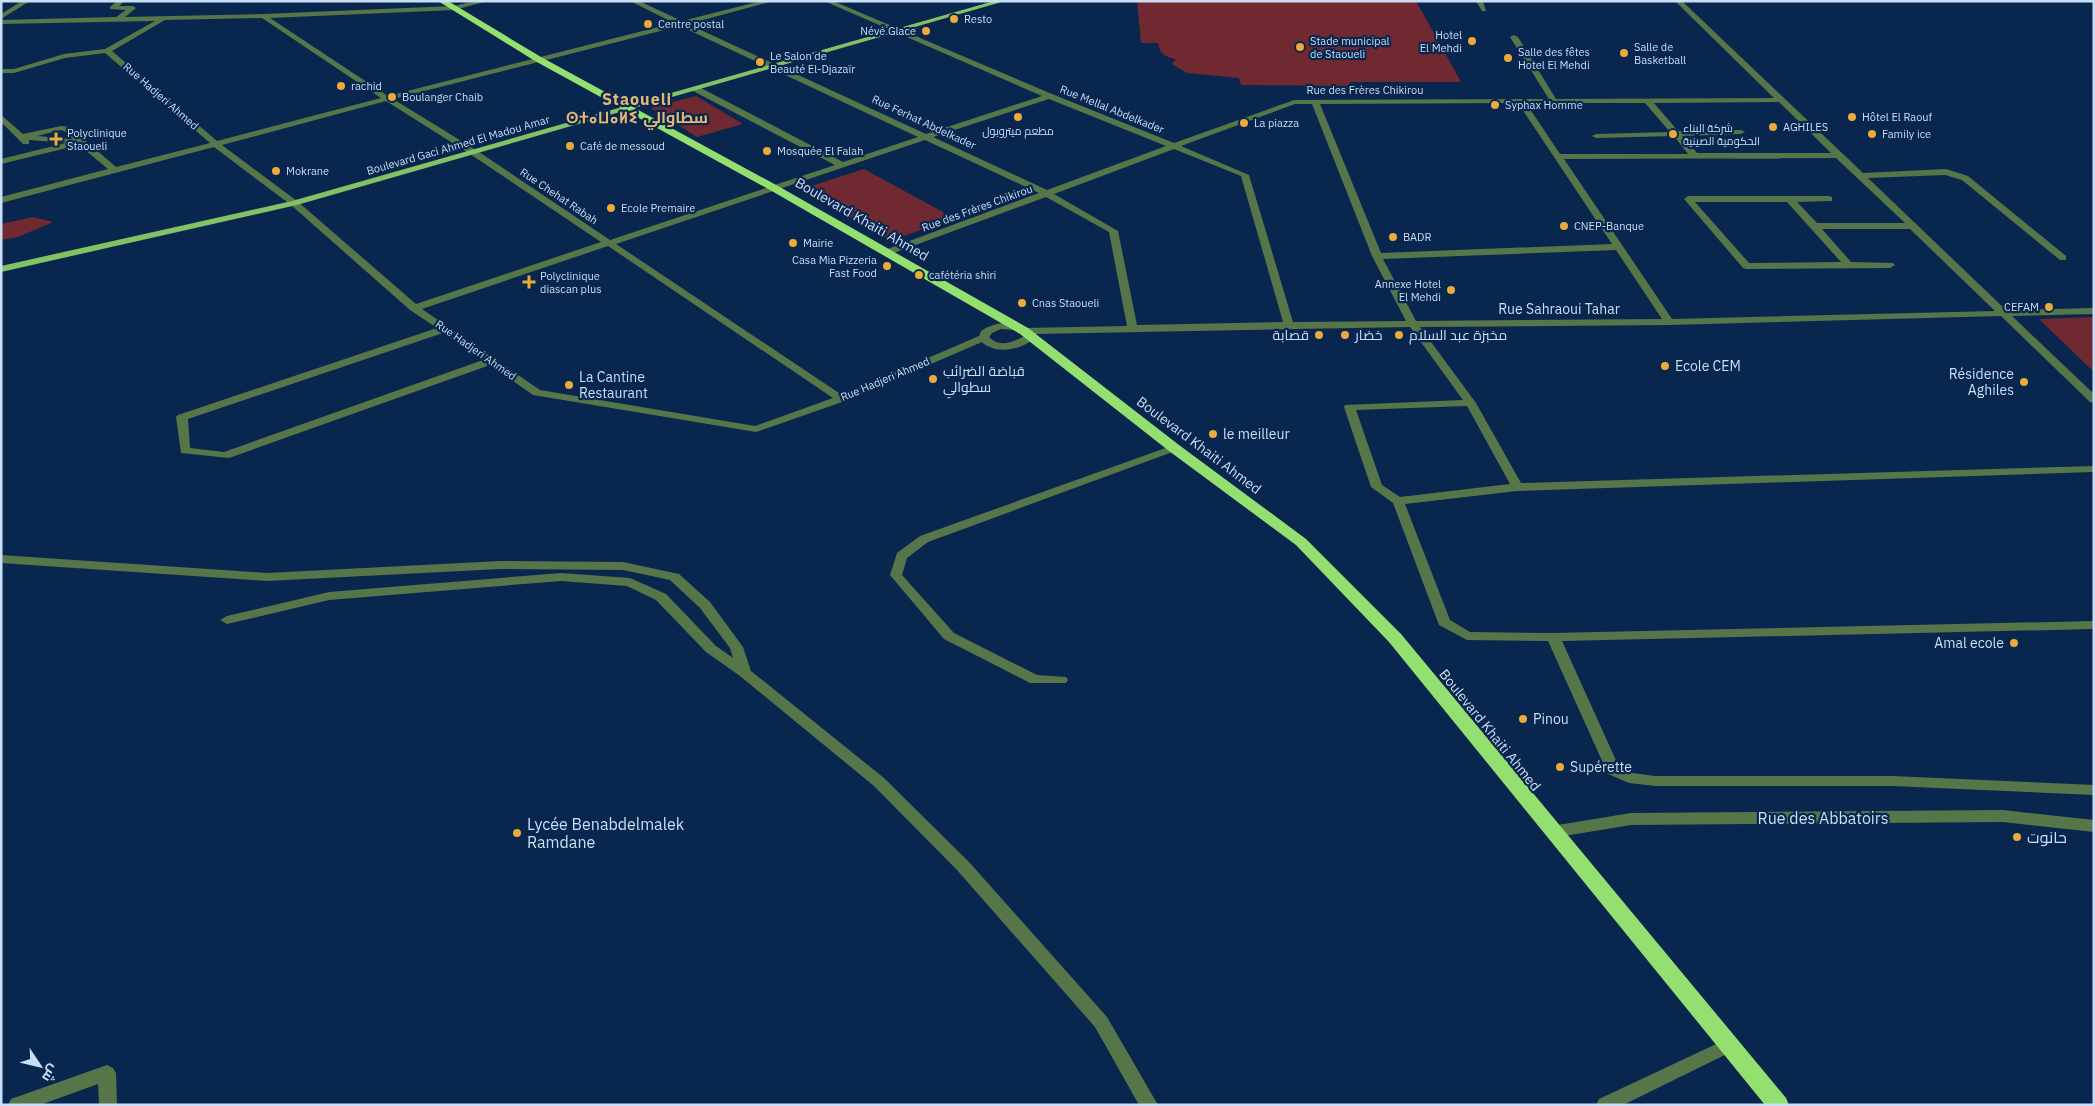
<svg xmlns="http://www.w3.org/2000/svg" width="2095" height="1106" font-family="'IBM Plex Sans',Cairo,'Noto Sans Tifinagh',sans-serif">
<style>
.green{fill:#712931}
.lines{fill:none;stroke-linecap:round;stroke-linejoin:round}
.minor{fill:#567549;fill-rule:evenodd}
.major{fill:#82c265;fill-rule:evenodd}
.highway{fill:#93e070;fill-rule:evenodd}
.poi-dot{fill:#ebaa39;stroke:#09274e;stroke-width:2}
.labels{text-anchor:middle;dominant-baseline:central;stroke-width:4.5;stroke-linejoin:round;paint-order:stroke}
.far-poi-label{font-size:11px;fill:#ccdef7;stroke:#09274e;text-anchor:start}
.far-street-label{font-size:11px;fill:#ccdef7;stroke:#09274e}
.street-label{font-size:14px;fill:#ccdef7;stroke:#09274e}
.poi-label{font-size:14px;fill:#ccdef7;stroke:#09274e;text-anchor:start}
.far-district-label{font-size:16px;font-weight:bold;letter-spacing:1px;fill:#e4b874;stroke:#09274e}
.near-street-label{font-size:16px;fill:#ccdef7;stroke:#09274e}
.near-poi-label{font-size:16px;fill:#ccdef7;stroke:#09274e;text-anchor:start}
</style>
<rect width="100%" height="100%" fill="#09274e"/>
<path class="green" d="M 1137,1 L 1416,1 L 1461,82 L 1350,82 L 1352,86 L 1241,85 L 1239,78 L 1187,73 L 1172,64 L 1176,59 C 1165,57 1160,54 1158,43 L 1141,43 Z
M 696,96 L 743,124 L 697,137 L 651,108 Z
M 864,169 L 954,218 L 890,241 L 802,189 Z
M 33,217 L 53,222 L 18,237 L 1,240 L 1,224 Z
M 2094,317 L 2094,372 L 2039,319 Z"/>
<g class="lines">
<path class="minor" d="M 22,1 L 30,1 L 1,19 L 1,14 Z
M 117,1 L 125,1 L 119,6 L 133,6 L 136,8 L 125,17 L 263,14 L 454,6 L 475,1 L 488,1 L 454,10 L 270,18 L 388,96 L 674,23 L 630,1 L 639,1 L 682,21 L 761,1 L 773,1 L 688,24 L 926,134 L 1042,96 L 824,1 L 833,1 L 1052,94 L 1174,143 L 1294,100 L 1549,99 L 1510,37 L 1514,35 L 1518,37 L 1556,99 L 1774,98 L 1675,1 L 1682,1 L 1863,173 L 1946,169 L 1968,176 L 2066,256 L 2066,260 L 2060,260 L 1962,180 L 1945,175 L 1868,178 L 2006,310 L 2094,308 L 2094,314 L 2012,316 L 2094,394 L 2094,403 L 2090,402 L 2001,316 L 1669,325 L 1420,327 L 1476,403 L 1521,483 L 2094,466 L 2094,472 L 1517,491 L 1405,504 L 1450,620 L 1470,632 L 1553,633 L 2094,621 L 2094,629 L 1562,641 L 1619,767 L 1632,773 L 1655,776 L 1892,776 L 2094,785 L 2094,795 L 1892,786 L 1655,786 L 1629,783 L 1608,774 L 1548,641 L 1467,640 L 1439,625 L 1393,503 L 1371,487 L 1344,407 L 1345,405 L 1463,400 L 1410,327 L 1036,334 L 1037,336 C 1025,349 996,356 982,342 L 845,401 L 756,432 L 533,395 L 490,365 L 229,458 L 181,453 L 176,417 L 178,415 L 437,328 L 410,310 L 291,205 L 214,147 L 1,203 L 1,197 L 108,169 L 79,145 L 1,164 L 1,159 L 66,143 L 29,140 L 29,144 L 23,144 L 1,122 L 1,115 L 23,134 L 61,126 L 70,127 L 116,167 L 210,143 L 105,53 L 65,58 L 14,73 L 1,73 L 1,69 L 14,69 L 64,54 L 105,49 L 155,21 L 1,24 L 1,20 L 116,17 L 126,10 L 110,9 L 110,7 ZM 262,18 L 381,98 L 217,141 L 112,51 L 165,20 ZM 680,26 L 918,137 L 843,162 L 699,87 L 693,87 L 693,91 L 835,165 L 610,240 L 476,150 L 393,99 ZM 1049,99 L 1166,146 L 1047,190 L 933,137 ZM 386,101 L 470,154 L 601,242 L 416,304 L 297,201 L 222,145 ZM 1779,102 L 1831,153 L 1697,153 L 1682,136 L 1741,134 L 1745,132 L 1741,130 L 1678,131 L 1654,103 ZM 1518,103 L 1612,244 L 1381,253 L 1320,104 ZM 1526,103 L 1645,103 L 1670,132 L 1596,134 L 1592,136 L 1596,138 L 1674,136 L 1688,154 L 1560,154 ZM 1295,104 L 1312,104 L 1372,256 L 1406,321 L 1293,322 L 1249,175 L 1181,146 ZM 61,130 L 64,131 L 73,139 L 37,136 ZM 925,140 L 1039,193 L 885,250 L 885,254 L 891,254 L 1046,197 L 1109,232 L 1127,326 L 1024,328 C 1013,319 993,323 981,331 L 979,336 L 842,395 L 616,244 ZM 1174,149 L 1241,176 L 1283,322 L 1137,325 L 1118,231 L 1054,194 ZM 1836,158 L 1905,223 L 1817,223 L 1797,202 L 1832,201 L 1832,197 L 1829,196 L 1688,196 L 1684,199 L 1743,268 L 1746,269 L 1890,268 L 1895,265 L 1893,263 L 1851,262 L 1822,229 L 1910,229 L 1995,311 L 1672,319 L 1564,159 ZM 1695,202 L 1787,202 L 1841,262 L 1749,263 ZM 608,246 L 833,398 L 755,426 L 540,390 L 422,309 ZM 1616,250 L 1662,319 L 1416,321 L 1383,259 ZM 1001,329 L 1015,330 L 1028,334 C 1016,341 1001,349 989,337 L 992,333 ZM 443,333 L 483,360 L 224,452 L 190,448 L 188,419 ZM 1467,406 L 1510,484 L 1400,497 L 1382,485 L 1356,410 Z
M 1476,1 L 1483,1 L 1486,11 L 1482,11 Z
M 1174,445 L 1180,448 L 1178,450 L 928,542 L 907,558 L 902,575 L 954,633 L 1037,675 L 1066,677 L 1068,680 L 1066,683 L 1030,683 L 944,639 L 890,575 L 897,553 L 920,536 Z
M 1,555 L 267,573 L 500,561 L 623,562 L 679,574 L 710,602 L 743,647 L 751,671 L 884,778 L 969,862 L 1107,1017 L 1158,1105 L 1139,1105 L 1095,1027 L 957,870 L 874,786 L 740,676 L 706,652 L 656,600 L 627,586 L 561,581 L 329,600 L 227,624 L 220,620 L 227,616 L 329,592 L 561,573 L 630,578 L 666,594 L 716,646 L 733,658 L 730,648 L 700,608 L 670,580 L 623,570 L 500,569 L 267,581 L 1,563 Z
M 2003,810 L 2094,820 L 2094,832 L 2003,822 L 1631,825 L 1552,838 L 1547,836 L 1544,832 L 1547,828 L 1552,826 L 1631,813 Z
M 1729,1038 L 1735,1040 L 1738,1045 L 1735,1050 L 1623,1105 L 1596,1105 L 1599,1099 Z
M 107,1065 L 113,1068 L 116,1073 L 117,1105 L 99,1105 L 98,1084 L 40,1105 L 8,1105 L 11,1099 Z"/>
<path class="major" d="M 994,1 L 1005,1 L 297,205 L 1,272 L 1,266 L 292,201 Z"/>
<path class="highway" d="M 438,1 L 448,1 L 541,57 L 778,186 L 1028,328 L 1179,445 L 1306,539 L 1401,634 L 1786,1098 L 1789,1105 L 1765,1105 L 1389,642 L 1296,545 L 1169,451 L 1020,334 L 770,190 L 535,61 Z"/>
</g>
<g class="poi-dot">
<circle cx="954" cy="19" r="5"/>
<circle cx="648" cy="24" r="5"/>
<circle cx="926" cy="31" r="5"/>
<circle cx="1472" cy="41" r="5"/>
<circle cx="1300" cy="47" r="5"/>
<circle cx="1624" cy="53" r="5"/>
<circle cx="1508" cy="58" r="5"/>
<circle cx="760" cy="62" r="5"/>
<circle cx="341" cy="86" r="5"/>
<circle cx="392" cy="97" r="5"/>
<circle cx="1495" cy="105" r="5"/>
<circle cx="1018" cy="117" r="5"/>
<circle cx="1852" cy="117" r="5"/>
<circle cx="1244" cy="123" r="5"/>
<circle cx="1773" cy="127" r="5"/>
<circle cx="1673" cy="134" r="5"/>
<circle cx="1872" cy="134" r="5"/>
<path d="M53.5 131.5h5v5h5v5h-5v5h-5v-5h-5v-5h5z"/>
<circle cx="570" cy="146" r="5"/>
<circle cx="767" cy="151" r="5"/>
<circle cx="276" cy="171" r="5"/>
<circle cx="611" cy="208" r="5"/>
<circle cx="1564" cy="226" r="5"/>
<circle cx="1393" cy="237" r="5"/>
<circle cx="793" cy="243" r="5"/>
<circle cx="887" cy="266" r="5"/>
<circle cx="919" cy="275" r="5"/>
<path d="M526.5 274.5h5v5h5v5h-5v5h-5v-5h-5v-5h5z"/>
<circle cx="1451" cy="290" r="5"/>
<circle cx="1022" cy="303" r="5"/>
<circle cx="2049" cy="307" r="5"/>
<circle cx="1319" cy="335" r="5"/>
<circle cx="1345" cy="335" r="5"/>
<circle cx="1399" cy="335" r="5"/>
<circle cx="1665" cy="366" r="5"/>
<circle cx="933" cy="379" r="5"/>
<circle cx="2024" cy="382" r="5"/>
<circle cx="569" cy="385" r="5"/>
<circle cx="1213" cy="434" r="5"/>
<circle cx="2014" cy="643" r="5"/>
<circle cx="1523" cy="719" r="5"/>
<circle cx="1560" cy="767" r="5"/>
<circle cx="517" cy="833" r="5"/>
<circle cx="2017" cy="837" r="5"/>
</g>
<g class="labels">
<g class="far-poi-label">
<text x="964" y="19">Resto</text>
<text x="658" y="24">Centre postal</text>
<text x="916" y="31" text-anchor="end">Névé Glace</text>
<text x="1462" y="35" text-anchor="end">Hotel<tspan x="1462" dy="13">El Mehdi</tspan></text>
<text x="1310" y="41">Stade municipal<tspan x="1310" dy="13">de Staoueli</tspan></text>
<text x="1634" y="47">Salle de<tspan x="1634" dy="13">Basketball</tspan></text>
<text x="1518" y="52">Salle des fêtes<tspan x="1518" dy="13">Hotel El Mehdi</tspan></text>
<text x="770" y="56">Le Salon de<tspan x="770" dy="13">Beauté El-Djazaïr</tspan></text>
<text x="351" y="86">rachid</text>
<text x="402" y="97">Boulanger Chaib</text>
<text x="1505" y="105">Syphax Homme</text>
<text x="1862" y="117">Hôtel El Raouf</text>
<text x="1254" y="123">La piazza</text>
<text x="1783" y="127">AGHILES</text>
<text x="1683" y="128">شركة البناء<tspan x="1683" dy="13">الحكومية الصينية</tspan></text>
<text x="1018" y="131" text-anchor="middle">مطعم ميتروبول</text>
<text x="67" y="133">Polyclinique<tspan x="67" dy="13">Staoueli</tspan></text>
<text x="1882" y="134">Family ice</text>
<text x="580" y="146">Café de messoud</text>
<text x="777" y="151">Mosquée El Falah</text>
<text x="286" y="171">Mokrane</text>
<text x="621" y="208">Ecole Premaire</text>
<text x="1574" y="226">CNEP-Banque</text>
<text x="1403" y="237">BADR</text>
<text x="803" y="243">Mairie</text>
<text x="877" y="260" text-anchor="end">Casa Mia Pizzeria<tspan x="877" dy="13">Fast Food</tspan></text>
<text x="929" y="275">cafétéria shiri</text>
<text x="540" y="276">Polyclinique<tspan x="540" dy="13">diascan plus</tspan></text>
<text x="1441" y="284" text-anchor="end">Annexe Hotel<tspan x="1441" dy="13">El Mehdi</tspan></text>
<text x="1032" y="303">Cnas Staoueli</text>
<text x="2039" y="307" text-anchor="end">CEFAM</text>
</g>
<g class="far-street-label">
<text x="1365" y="90">Rue des Frères Chikirou</text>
<text transform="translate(161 96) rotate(41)">Rue Hadjeri Ahmed</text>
<text transform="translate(1112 109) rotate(22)">Rue Mellal Abdelkader</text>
<text transform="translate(924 122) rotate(25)">Rue Ferhat Abdelkader</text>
<text transform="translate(458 145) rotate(-16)">Boulevard Gaci Ahmed El Madou Amar</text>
<text transform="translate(559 196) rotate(34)">Rue Chehat Rabah</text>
<text transform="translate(977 208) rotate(-20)">Rue des Frères Chikirou</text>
<text transform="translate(476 350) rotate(35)">Rue Hadjeri Ahmed</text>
<text transform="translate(885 379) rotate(-23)">Rue Hadjeri Ahmed</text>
</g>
<g class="street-label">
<text transform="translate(862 219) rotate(30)">Boulevard Khaiti Ahmed</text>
<text x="1559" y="309">Rue Sahraoui Tahar</text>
<text transform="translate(1199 445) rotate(37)">Boulevard Khaiti Ahmed</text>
<text transform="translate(1490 730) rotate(51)">Boulevard Khaiti Ahmed</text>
</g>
<g class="poi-label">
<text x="1309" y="335" text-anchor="end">قصابة</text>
<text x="1355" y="335">خضار</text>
<text x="1409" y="335">مخبزة عبد السلام</text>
<text x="1675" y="366">Ecole CEM</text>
<text x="943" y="371">قباضة الضرائب<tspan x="943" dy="16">سطوالي</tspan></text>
<text x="2014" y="374" text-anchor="end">Résidence<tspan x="2014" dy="16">Aghiles</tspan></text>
<text x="579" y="377">La Cantine<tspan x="579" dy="16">Restaurant</tspan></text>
<text x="1223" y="434">le meilleur</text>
<text x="2004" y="643" text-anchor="end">Amal ecole</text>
<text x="1533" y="719">Pinou</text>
<text x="1570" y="767">Supérette</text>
</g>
<g class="far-district-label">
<text x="637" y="99">Staoueli<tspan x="637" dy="18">ⵙⵜⴰⵡⴰⵍⵉ سطاوالي</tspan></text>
</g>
<g class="near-street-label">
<text x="1823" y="818">Rue des Abbatoirs</text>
</g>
<g class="near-poi-label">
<text x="527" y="824">Lycée Benabdelmalek<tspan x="527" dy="18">Ramdane</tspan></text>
<text x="2027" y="837">حانوت</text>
</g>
</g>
<rect width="2095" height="1106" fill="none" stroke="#ccdef7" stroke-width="5"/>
<g transform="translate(40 1066) rotate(125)" stroke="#09274e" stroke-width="4" paint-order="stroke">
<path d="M0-4L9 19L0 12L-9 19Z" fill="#ccdef7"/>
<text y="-8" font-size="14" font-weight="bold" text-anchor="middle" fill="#ccdef7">ش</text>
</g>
</svg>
